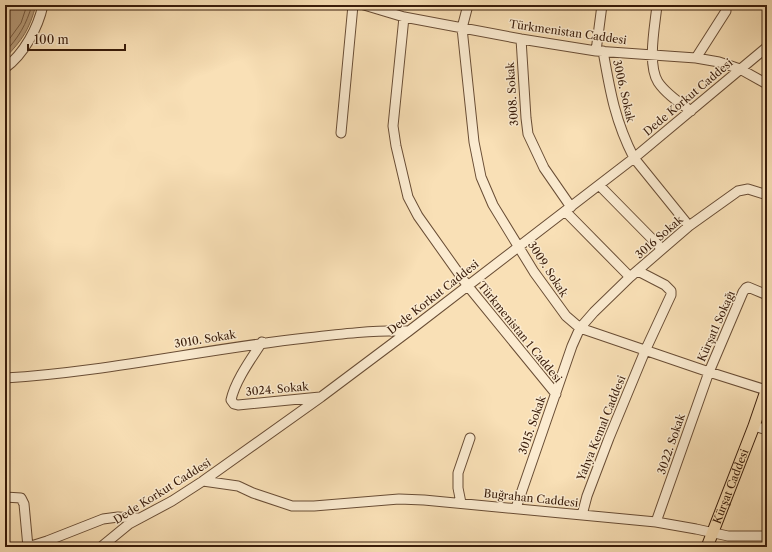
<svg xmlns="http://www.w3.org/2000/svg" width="772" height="552" font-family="'Libre Caslon Text',serif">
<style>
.water{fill:#b89d7c;stroke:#85694e}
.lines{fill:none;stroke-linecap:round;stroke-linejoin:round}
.shore{stroke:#785c43;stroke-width:1}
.minor-casing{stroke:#694d35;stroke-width:11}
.major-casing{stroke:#391c0a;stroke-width:13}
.minor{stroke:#fbebd0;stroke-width:9}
.major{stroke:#f9e0b6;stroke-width:11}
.labels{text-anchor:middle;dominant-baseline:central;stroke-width:3;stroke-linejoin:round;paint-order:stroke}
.street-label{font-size:11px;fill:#391c0a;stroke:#fbebd0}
</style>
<rect width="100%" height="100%" fill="#f9e0b6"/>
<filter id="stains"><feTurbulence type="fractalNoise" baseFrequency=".005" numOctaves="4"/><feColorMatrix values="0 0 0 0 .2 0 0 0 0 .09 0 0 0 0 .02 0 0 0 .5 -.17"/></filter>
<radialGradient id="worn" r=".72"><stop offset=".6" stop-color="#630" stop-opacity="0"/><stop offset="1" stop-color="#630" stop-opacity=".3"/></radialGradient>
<path class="water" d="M 7,5 L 36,5 C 29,30 23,39 5,58 L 5,14 Z"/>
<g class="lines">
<path class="shore" d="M 5,45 L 21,23 L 27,5
M 5,52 C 19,37 26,25 32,5"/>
<g class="minor-casing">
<path id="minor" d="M 364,5 L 404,17 L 521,39 L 596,51 L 696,58 L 719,62 L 740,69 L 767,84
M 468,5 L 462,28 L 474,142 L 481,177 L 493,205 L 534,272 L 566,316 L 580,328 L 709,372 L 766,390
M 657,5 C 655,26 647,64 658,82 C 666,94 680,103 691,111
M 404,17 L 393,126 L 396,146 L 408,197 L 418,216 L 467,285 L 556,394
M 521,39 L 526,118 L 528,134 L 544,168 L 571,207
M 596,51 L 602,5
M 603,51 C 610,91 615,121 634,158 L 689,226
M 696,58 L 726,11
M 5,68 C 24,54 38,28 43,5
M 341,133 L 353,5
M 599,185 L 662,249
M 565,211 L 630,277
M 262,342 C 251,359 235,381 231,400 L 234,404 L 238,405 L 320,397
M 5,378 C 106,372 205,349 306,338 C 340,334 374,330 409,331
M 754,426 L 767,430
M 203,481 L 238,486 L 253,493 L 292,506 L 314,506 L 399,499 L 424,500 L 656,522 L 696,529 L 728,536 L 767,536
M 5,497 L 21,498 L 24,504 L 28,547
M 461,503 L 458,488 L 458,473 L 470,438
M 516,508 L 572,346 L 580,328 L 594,312 L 630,277 L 689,226 L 738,191 L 748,189 L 767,195
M 582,515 L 587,496 L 609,438 L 645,351 L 671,295 L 671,291 L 665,285 L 638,271
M 656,522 L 709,372 L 743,292 L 746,288 L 748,287 L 767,295
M 28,547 L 47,541 L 103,519 L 118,517 L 138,518
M 101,547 L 129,524 L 172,501 L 203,481 L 321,397 L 409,331 L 634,158 L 767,47"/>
</g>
<g class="major-casing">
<g id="major">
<path id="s1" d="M 707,547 L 754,426 L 767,388"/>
</g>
</g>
<use href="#minor" class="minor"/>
<use href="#major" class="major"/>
</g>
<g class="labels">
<g class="street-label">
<text transform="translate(568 32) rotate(8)">Türkmenistan Caddesi</text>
<text transform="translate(624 91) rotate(77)">3006. Sokak</text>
<text transform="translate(512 94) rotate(-94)">3008. Sokak</text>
<text transform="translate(688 97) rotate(-40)">Dede Korkut Caddesi</text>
<text transform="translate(659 237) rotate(-41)">3016 Sokak</text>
<text transform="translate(548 269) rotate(57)">3009. Sokak</text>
<text transform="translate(433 297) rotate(-38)">Dede Korkut Caddesi</text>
<text transform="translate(716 326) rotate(-66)">Kürşat1 Sokağı</text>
<text transform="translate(520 332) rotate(51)">Türkmenistan 1 Caddesi</text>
<text transform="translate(205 339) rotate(-9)">3010. Sokak</text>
<text transform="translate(277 389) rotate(-5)">3024. Sokak</text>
<text transform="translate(532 425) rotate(-71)">3015. Sokak</text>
<text transform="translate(601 428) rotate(-68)">Yahya Kemal Caddesi</text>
<text transform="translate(671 444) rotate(-71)">3022. Sokak</text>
<text stroke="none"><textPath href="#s1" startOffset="65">Kürşat Caddesi</textPath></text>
<text transform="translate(162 491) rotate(-32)">Dede Korkut Caddesi</text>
<text transform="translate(531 498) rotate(6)">Buğrahan Caddesi</text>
</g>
</g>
<rect width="772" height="552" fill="none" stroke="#f9e0b6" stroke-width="20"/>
<rect x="6" y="6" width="760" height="540" fill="none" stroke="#391c0a" stroke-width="2"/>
<rect x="10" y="10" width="752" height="532" fill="none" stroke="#391c0a"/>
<path d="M28 44v6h97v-6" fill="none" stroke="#391c0a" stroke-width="2"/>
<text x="34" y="44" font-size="12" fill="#391c0a" stroke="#fbebd0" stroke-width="3" paint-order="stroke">100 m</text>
<rect width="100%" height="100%" filter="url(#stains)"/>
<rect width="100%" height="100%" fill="url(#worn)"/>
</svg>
